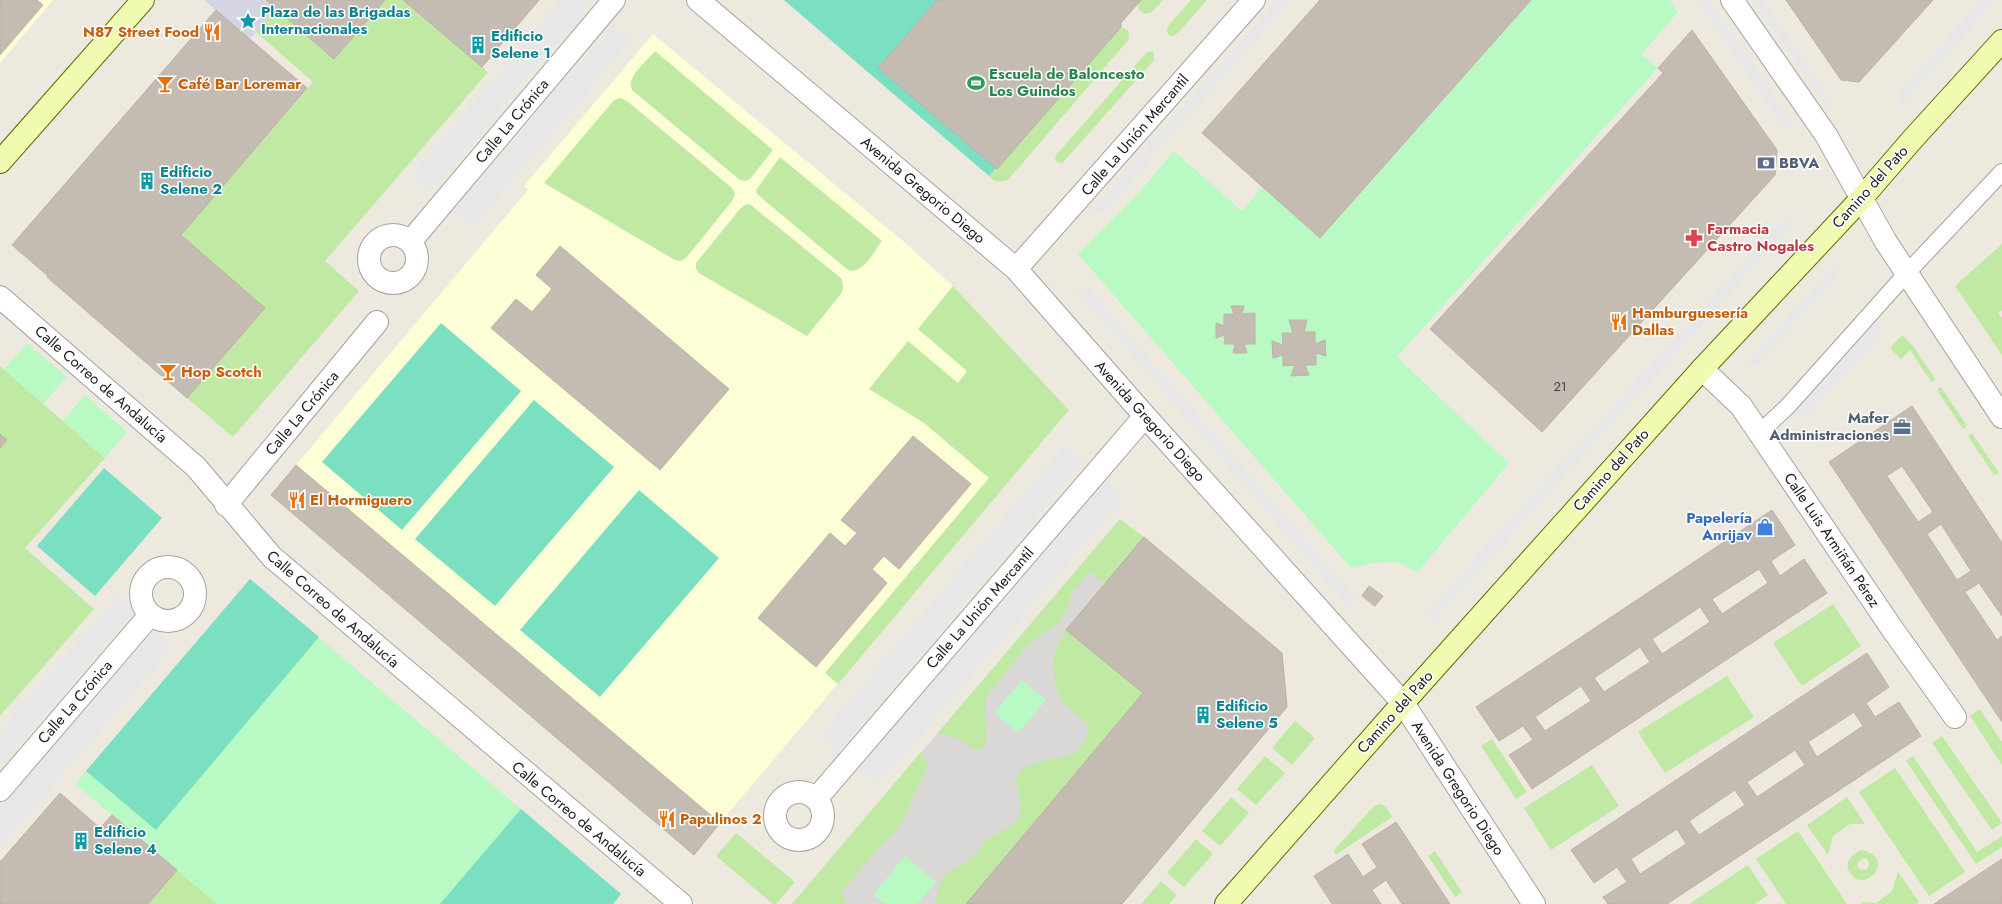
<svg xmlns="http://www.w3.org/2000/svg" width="2002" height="904" font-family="Jost,sans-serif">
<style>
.residential{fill:#d9d8d7}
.education{fill:#fcffd6}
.grass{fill:#c0e9a3;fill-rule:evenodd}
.park{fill:#b9fac4}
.pitch{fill:#7bdfc1}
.parking{fill:#e7e7e7}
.plaza{fill:#d5d4e2}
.building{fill:#c4bcb3;stroke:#beb1a2;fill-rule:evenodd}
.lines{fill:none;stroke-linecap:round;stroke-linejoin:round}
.lane-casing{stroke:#a2a2a2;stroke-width:18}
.street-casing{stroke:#a2a2a2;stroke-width:24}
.secondary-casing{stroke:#5b7103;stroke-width:24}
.lane{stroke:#fff;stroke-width:16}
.street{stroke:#fff;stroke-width:22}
.secondary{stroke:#f0fab0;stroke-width:22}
.labels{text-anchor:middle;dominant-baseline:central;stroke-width:3;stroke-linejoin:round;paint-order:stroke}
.number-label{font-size:13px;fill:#454341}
.culture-label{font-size:15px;font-weight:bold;fill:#0d838f;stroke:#fff;text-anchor:start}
.food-label{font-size:15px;font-weight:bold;fill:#c56008;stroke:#fff;text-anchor:start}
.leisure-label{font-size:15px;font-weight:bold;fill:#27864d;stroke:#fff;text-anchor:start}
.street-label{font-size:15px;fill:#1b1b1b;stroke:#fff}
.service-label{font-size:15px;font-weight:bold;fill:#4e5e75;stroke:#fff;text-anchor:start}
.health-label{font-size:15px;font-weight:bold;fill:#be3a42;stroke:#fff;text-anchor:start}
.shop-label{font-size:15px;font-weight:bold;fill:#366cbe;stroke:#fff;text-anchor:end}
</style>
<rect width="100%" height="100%" fill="#ede9df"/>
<path class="residential" d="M 1120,519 L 1282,653 L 1287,707 L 1122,904 L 792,904 Z"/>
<path class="education" d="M 0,0 L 53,0 L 0,63 Z
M 653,34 L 903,241 L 953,286 L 1069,410 L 720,823 L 296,465 L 528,190 L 524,186 Z"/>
<path class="grass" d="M 385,0 L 403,0 L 488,72 L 325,261 L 359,291 L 233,437 L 187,398 L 265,308 L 181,235 L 313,82 L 256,32 L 276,9 L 334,58 Z
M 1141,0 L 1163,0 L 1152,12 L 1146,14 C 1141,12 1138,10 1138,4 Z
M 1191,0 L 1207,0 L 1178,33 L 1173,36 L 1169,35 L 1167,31 L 1168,26 Z
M 1121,27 L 1128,30 L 1129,39 L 1008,180 C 1000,182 995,183 989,176 Z
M 655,51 L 773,150 L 750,179 L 745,181 L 740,180 L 632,90 C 626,77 647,61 655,51 Z
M 1149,51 L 1154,52 L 1154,60 L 1065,160 L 1062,163 L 1057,162 L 1055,158 L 1057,154 L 1146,53 Z
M 620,98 L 627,101 L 732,188 L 735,194 L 732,201 L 686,258 L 681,261 L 675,260 L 544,183 L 614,100 Z
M 780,157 L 882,241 C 874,251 863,275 848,270 L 757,194 L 756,190 Z
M 746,204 L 751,205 L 842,279 L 843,288 L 841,294 L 807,336 L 699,273 L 696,269 L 696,263 L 740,209 Z
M 2002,244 L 2002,310 L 1998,313 L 2002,318 L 2002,355 L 1955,286 Z
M 953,286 L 1069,410 L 838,684 L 825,673 L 989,478 L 924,423 L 869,389 L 908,341 L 958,383 L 967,371 L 918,329 Z
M 1902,335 L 1913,346 L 1936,380 L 1931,382 L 1910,350 L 1901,359 L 1890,348 Z
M 0,366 L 105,458 L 25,548 L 94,609 L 0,716 L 0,448 L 7,440 L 0,434 Z
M 1941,387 L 1967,426 L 1963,429 L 1937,390 Z
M 1972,433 L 1999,473 L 1994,475 L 1968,436 Z
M 1120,519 L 1144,537 L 1105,584 L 1090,572 L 1071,594 L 1067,611 L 1058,623 L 1029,644 L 986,697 L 985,723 L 987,736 L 984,748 L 975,750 L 958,738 L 938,733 Z
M 1833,604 L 1861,646 L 1802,686 L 1773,643 Z
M 1066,630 L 1143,693 L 966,904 L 935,904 C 938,897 937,887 941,881 C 947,870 960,866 970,859 C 976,855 979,848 984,843 C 993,833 1011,830 1018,818 C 1027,802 1009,782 1020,772 C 1037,754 1070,766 1084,742 C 1087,735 1089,732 1088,725 L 1063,703 L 1057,690 L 1053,670 L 1054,652 Z
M 1727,676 L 1754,717 L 1665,773 L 1638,732 Z
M 1980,709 L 2002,742 L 2002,765 L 1970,716 Z
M 1295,721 L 1315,738 L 1292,765 L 1272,748 Z
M 1942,736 L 2002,823 L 1992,830 L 1932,743 Z
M 1492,739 L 1527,792 L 1516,799 L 1481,746 Z
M 921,752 L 928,765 L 900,827 L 878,849 L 841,893 L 848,904 L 792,904 Z
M 1265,756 L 1285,773 L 1256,805 L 1237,789 Z
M 1913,756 L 1977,852 L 2002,836 L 2002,847 L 1976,864 L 1906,761 Z
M 1592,765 L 1619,806 L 1551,850 L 1524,808 Z
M 1895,768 L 1965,872 L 1929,896 L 1859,792 Z
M 1231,797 L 1249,813 L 1220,846 L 1202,831 Z
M 1847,797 L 1865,824 L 1850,824 L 1833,836 L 1828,855 L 1807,825 Z
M 1381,804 L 1387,808 L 1392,817 L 1337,854 L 1334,853 L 1334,850 L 1374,806 Z
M 1798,831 L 1847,904 L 1786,904 L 1756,859 Z
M 736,833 L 795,882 L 776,904 L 773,904 L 716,856 Z
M 1196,839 L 1213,854 L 1184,887 L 1167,873 Z
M 1862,850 C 1898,859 1864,895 1850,873 C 1843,862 1852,854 1862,850 ZM 1864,858 L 1868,860 L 1869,864 L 1867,869 L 1861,870 L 1857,866 L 1858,862 Z
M 1435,851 L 1462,892 L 1455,897 L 1428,856 Z
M 1748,865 L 1768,895 L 1755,904 L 1689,904 Z
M 177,870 L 246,904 L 148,904 Z
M 1898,872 L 1919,902 L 1916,904 L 1862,904 L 1861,902 L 1876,903 L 1892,891 Z
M 1161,881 L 1177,895 L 1169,904 L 1141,904 Z"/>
<path class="park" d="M 1531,0 L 1670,0 L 1678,12 L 1641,55 L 1658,68 L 1397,357 L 1509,463 L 1417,573 L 1398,562 L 1373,563 L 1351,568 L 1078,254 L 1143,188 L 1174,151 L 1242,211 L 1262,187 L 1321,238 Z
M 27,343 L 67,377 L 43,404 L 4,369 Z
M 85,395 L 127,432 L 105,458 L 63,421 Z
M 250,579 L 621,894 L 613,904 L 217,904 L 75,784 Z
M 1022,680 L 1046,700 L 1018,733 L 994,713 Z
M 905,856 L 936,882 L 917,904 L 885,904 L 873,895 Z"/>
<path class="pitch" d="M 784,0 L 1141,0 L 1121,23 L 1121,27 L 989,176 Z
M 441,323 L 521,391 L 402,530 L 322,462 Z
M 534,400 L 614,467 L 495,606 L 415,539 Z
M 104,468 L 162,518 L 95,596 L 37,546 Z
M 639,490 L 719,558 L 600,697 L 520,630 Z
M 250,579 L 319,637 L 156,830 L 86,771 Z
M 521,809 L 621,894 L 613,904 L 440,904 Z"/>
<path class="parking" d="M 560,0 L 584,0 L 589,4 L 429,193 L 410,177 Z
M 1278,0 L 1291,0 L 1104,213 L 1089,214 Z
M 1697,0 L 1708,0 L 1796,128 L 1784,127 Z
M 1753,0 L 1763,0 L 1834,104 L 1832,113 Z
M 1982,0 L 1996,0 L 1900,107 L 1897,93 Z
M 613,24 L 632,39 L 472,228 L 453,212 Z
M 1795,222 L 1432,623 L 1430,608 L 1779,223 Z
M 1837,264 L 1834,280 L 1757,365 L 1743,366 Z
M 1074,288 L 1089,289 L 1355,597 L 1351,610 Z
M 1880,320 L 1881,337 L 1809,414 L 1794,415 Z
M 1065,445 L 1084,460 L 838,752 L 819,737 Z
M 1106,480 L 1125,496 L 877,786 L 858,770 Z
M 116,597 L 134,611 L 0,765 L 0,731 Z
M 154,630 L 173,647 L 0,847 L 0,808 Z"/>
<path class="plaza" d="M 204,0 L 265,0 L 276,9 L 250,39 Z"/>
<path class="building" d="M 0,0 L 37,0 L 43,5 L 0,55 Z
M 266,0 L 385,0 L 334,59 Z
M 403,0 L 539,0 L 482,67 Z
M 937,0 L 1141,0 L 1121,23 L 1121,27 L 997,169 L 878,68 Z
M 1320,0 L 1531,0 L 1320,238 L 1202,133 Z
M 1786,0 L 1933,0 L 1859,82 L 1841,80 Z
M 216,10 L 307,88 L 181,235 L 265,308 L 187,398 L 47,277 L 48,276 L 12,245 Z
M 1692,30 L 1777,150 L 1775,175 L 1542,432 L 1430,329 L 1663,73 L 1658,68 Z
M 560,246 L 729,389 L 660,470 L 491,328 L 516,299 L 532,312 L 552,289 L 536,275 Z
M 1231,306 L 1244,306 L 1242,314 L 1255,313 L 1255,344 L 1244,344 L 1247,353 L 1233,353 L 1235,344 L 1225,344 L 1224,335 L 1216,338 L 1216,323 L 1224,326 L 1224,314 L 1234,314 Z
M 1289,320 L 1307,320 L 1304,332 L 1315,332 L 1315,344 L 1325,340 L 1326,356 L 1316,353 L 1316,365 L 1305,365 L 1309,375 L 1291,376 L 1295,365 L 1283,366 L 1283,355 L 1273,358 L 1272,341 L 1283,345 L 1282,333 L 1293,333 Z
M 1912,406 L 2002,543 L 2002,616 L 1979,583 L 1965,592 L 1997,640 L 2002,636 L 2002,722 L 1829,462 ZM 1902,466 L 1933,512 L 1918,522 L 1887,476 ZM 1941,524 L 1971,571 L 1957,580 L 1927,534 Z
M 0,434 L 7,440 L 0,448 Z
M 913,436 L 971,484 L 899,569 L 884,556 L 872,569 L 887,583 L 816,667 L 758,618 L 830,533 L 845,546 L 857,533 L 841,520 Z
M 296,465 L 720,823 L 694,855 L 271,495 Z
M 1772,510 L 1795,545 L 1771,561 L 1780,576 L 1804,559 L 1827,593 L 1532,789 L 1509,755 L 1533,740 L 1523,726 L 1499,741 L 1476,707 ZM 1759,569 L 1768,583 L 1722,614 L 1712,599 ZM 1700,607 L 1710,622 L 1662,654 L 1652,639 ZM 1640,647 L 1650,662 L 1604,692 L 1594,678 ZM 1581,686 L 1591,701 L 1545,731 L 1535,717 Z
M 1144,537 L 1282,653 L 1287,707 L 1122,904 L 966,904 L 1143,693 L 1066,630 Z
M 1369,586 L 1383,596 L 1375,606 L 1362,596 Z
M 1867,653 L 1889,687 L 1866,703 L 1875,717 L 1899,702 L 1921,736 L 1667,904 L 1608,904 L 1603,897 L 1627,882 L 1617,867 L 1594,883 L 1571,850 ZM 1854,712 L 1863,726 L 1817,757 L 1808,742 ZM 1795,750 L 1805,765 L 1757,797 L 1747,782 ZM 1735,790 L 1745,805 L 1699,835 L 1689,821 ZM 1677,829 L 1686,844 L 1640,874 L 1631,859 Z
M 60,793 L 100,828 L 112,815 L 177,870 L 148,904 L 0,904 L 0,862 Z
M 1396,822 L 1450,904 L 1402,904 L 1386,880 L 1372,890 L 1381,904 L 1332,904 L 1314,876 L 1348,854 L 1363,877 L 1377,867 L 1362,844 Z
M 2002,859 L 2002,904 L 1934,904 L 1952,892 Z"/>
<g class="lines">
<g class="lane-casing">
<path id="lane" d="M 1759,433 L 1788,406 L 1906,274 L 2002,172"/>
</g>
<g class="street-casing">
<path id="street" d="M 698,0 L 1016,269 L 1145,416 L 1403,703 L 1534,904
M 1732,0 L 1826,135 L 1886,242 L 2002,417
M369 259a24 24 0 1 1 48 0a24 24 0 1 1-48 0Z
M 410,242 L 614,0
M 1016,269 L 1254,0
M 0,297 L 196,467 L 272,557 L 681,904
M 1702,369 L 1741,406 L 1893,630 L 1955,717
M 226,505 L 377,322
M141 594a27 27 0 1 1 54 0a27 27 0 1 1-54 0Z
M 0,790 L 150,615
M775 816a24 24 0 1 1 48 0a24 24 0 1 1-48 0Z
M 816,799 L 1145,416"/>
</g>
<g class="secondary-casing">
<path id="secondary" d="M 0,162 L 143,0
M 1226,904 L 1403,703 L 1702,369 L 1861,199 L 1911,141 L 2002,41"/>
</g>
<use href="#lane" class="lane"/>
<use href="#street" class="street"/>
<use href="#secondary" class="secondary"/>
</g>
<defs>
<g id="sight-bare" transform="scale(1.38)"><path d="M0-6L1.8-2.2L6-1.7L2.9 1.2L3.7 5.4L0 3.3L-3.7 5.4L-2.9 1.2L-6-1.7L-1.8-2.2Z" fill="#0f9aa8" stroke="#fff" stroke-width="2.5" paint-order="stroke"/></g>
<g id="restaurant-bare" transform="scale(1.38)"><path d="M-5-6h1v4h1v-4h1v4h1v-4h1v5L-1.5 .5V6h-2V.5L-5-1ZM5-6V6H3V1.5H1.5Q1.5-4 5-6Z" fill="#e8710a" stroke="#fff" stroke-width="2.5" paint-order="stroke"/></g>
<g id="building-bare" transform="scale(1.38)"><path d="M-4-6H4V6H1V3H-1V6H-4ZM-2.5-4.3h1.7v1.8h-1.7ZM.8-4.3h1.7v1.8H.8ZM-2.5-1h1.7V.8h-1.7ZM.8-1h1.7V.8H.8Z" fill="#0f9aa8" stroke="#fff" stroke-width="2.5" paint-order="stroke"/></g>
<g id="stadium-bare" transform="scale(1.38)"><path d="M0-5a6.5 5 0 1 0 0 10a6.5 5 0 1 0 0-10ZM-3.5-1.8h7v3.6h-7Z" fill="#2e9e5b" stroke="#fff" stroke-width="2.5" paint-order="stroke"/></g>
<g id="bar-bare" transform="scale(1.38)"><path d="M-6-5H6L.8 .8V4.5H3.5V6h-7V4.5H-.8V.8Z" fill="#e8710a" stroke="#fff" stroke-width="2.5" paint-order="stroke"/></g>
<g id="bank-bare" transform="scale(1.38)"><path d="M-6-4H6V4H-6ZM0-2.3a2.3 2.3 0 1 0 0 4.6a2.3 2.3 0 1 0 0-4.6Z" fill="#5c6f8a" stroke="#fff" stroke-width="2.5" paint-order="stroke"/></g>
<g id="pharmacy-bare" transform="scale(1.38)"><path d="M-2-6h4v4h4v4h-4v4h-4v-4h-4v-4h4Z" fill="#e0444e" stroke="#fff" stroke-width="2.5" paint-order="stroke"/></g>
<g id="office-bare" transform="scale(1.38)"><path d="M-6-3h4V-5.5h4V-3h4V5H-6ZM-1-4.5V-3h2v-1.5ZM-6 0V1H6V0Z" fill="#5c6f8a" stroke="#fff" stroke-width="2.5" paint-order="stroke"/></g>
<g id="shop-bare" transform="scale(1.38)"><path d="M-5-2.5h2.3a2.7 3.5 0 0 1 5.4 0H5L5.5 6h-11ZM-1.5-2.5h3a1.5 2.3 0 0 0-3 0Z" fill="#3f7fe0" stroke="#fff" stroke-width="2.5" paint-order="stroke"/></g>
</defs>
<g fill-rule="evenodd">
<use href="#sight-bare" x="248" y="21"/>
<use href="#restaurant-bare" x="212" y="32"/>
<use href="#building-bare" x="478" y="45"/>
<use href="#stadium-bare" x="976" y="83"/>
<use href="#bar-bare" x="165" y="84"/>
<use href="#bank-bare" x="1766" y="163"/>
<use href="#building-bare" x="147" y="181"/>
<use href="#pharmacy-bare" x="1694" y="238"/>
<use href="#restaurant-bare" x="1619" y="322"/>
<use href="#bar-bare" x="168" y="372"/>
<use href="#office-bare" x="1902" y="427"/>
<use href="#restaurant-bare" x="297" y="500"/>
<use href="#shop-bare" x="1765" y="527"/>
<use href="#building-bare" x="1203" y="715"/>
<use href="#restaurant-bare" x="667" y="819"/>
<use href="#building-bare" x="81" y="841"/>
</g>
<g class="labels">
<g class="number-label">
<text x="1560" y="386">21</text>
</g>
<g class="culture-label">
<text x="261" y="12">Plaza de las Brigadas<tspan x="261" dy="17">Internacionales</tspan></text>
<text x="491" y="36">Edificio<tspan x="491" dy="17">Selene 1</tspan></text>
<text x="160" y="172">Edificio<tspan x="160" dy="17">Selene 2</tspan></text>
<text x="1216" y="706">Edificio<tspan x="1216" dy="17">Selene 5</tspan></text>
<text x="94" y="832">Edificio<tspan x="94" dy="17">Selene 4</tspan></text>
</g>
<g class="food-label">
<text x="199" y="32" text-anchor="end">N87 Street Food</text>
<text x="178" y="84">Café Bar Loremar</text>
<text x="1632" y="313">Hamburguesería<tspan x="1632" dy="17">Dallas</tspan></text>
<text x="181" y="372">Hop Scotch</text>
<text x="310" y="500">El Hormiguero</text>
<text x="680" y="819">Papulinos 2</text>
</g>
<g class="leisure-label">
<text x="989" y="74">Escuela de Baloncesto<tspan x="989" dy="17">Los Guindos</tspan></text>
</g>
<g class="street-label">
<text transform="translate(512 121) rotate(-50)">Calle La Crónica</text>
<text transform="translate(1135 135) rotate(-49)">Calle La Unión Mercantil</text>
<text transform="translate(1870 187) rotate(-48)">Camino del Pato</text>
<text transform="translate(923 190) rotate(40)">Avenida Gregorio Diego</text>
<text transform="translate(101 384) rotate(41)">Calle Correo de Andalucía</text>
<text transform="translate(302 413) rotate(-50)">Calle La Crónica</text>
<text transform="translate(1150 421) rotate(48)">Avenida Gregorio Diego</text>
<text transform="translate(1611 470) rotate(-48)">Camino del Pato</text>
<text transform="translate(1832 540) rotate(56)">Calle Luis Armiñán Pérez</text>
<text transform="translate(980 608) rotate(-49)">Calle La Unión Mercantil</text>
<text transform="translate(333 609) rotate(41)">Calle Correo de Andalucía</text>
<text transform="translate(75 702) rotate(-49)">Calle La Crónica</text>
<text transform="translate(1395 712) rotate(-48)">Camino del Pato</text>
<text transform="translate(1458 788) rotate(57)">Avenida Gregorio Diego</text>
<text transform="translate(579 819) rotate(40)">Calle Correo de Andalucía</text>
</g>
<g class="service-label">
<text x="1779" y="163">BBVA</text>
<text x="1889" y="418" text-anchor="end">Mafer<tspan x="1889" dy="17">Administraciones</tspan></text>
</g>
<g class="health-label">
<text x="1707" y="229">Farmacia<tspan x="1707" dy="17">Castro Nogales</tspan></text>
</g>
<g class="shop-label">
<text x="1752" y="518">Papelería<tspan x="1752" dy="17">Anrijav</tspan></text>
</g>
</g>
</svg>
